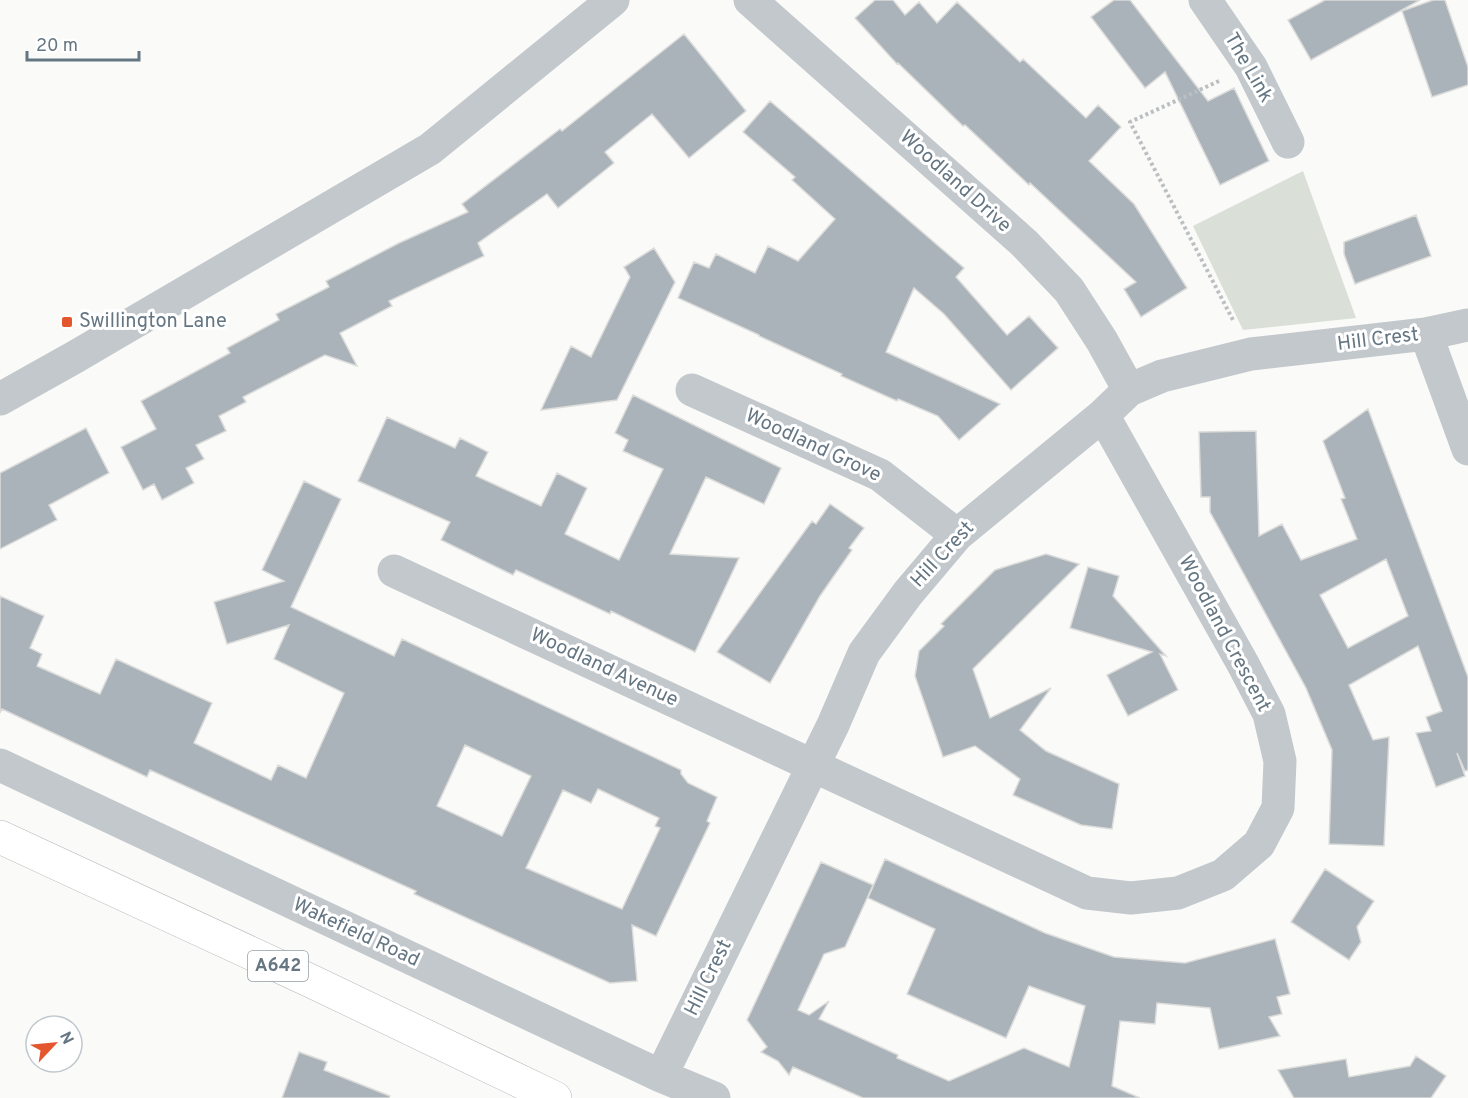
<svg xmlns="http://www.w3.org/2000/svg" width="1468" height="1098" font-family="Overpass,sans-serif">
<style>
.green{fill:#dadfd7}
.building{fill:#aab3b9;stroke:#dcdcda;stroke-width:1.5;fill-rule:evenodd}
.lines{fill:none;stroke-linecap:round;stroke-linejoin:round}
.major-casing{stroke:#b5babe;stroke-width:34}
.path{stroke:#bbbfc2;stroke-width:4;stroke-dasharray:3 3;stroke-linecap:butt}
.minor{stroke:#c3c8cc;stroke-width:33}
.major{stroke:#fff;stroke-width:33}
.poi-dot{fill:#e4572e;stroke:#fff;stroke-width:2}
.labels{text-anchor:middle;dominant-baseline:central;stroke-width:6;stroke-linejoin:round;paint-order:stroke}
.shield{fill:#fff;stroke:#939fa8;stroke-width:1.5}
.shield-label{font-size:18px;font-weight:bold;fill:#657683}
.street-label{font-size:20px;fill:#657683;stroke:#fff}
.poi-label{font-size:20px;fill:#657683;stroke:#fff;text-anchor:start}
</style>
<rect width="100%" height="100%" fill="#fafaf8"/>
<path class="green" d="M 1303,171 L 1356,318 L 1243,330 L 1193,226 Z"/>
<path class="building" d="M 875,0 L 893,0 L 905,15 L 919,2 L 937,23 L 957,2 L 1020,62 L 1023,59 L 1086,118 L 1098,105 L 1121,127 L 1089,161 L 1134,204 L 1187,288 L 1141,317 L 1124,289 L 1136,282 L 1030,183 L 1029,185 L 965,125 L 963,126 L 898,63 L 897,64 L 855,18 Z
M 1114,0 L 1130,0 L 1208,101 L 1234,88 L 1269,161 L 1220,185 L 1165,72 L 1145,88 L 1091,17 Z
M 1325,0 L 1420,0 L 1311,60 L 1288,20 Z
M 1433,0 L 1445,0 L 1468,67 L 1468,85 L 1432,97 L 1402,11 Z
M 684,34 L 746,111 L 689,158 L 652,114 L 605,152 L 614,163 L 558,208 L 547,194 L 478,243 L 484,256 L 389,301 L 392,306 L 340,333 L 357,366 L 325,355 L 243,397 L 246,402 L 219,416 L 226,431 L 196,445 L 204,459 L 186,468 L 194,483 L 162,500 L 154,484 L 143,490 L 121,447 L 156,429 L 141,401 L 230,353 L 227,348 L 279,320 L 276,314 L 329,287 L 326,281 L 399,243 L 468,212 L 462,204 L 560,129 L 562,131 Z
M 770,101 L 964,268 L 956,277 L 1007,335 L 1029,316 L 1058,348 L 1011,390 L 944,314 L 914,288 L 886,352 L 1000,404 L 959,440 L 938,416 L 898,399 L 897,401 L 841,376 L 842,374 L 759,336 L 759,335 L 678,298 L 694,262 L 709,268 L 716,254 L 755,273 L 768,246 L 798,261 L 835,219 L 792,180 L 795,177 L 743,132 Z
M 1416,215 L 1431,256 L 1355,284 L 1344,254 L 1344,242 Z
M 654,248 L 675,282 L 617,400 L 541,410 L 571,346 L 591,357 L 630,277 L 624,267 Z
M 633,395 L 781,468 L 764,504 L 706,477 L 670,554 L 739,558 L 695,652 L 611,611 L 610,614 L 516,570 L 513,575 L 441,540 L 450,522 L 358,481 L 387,417 L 455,448 L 460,438 L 488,452 L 476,476 L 541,506 L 557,473 L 587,488 L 565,534 L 619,560 L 663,469 L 623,451 L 628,440 L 615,433 Z
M 1368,409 L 1468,677 L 1468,770 L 1465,771 L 1457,753 L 1465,776 L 1436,787 L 1416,733 L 1431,731 L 1426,717 L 1442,711 L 1418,646 L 1349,685 L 1373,740 L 1389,737 L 1384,846 L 1329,844 L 1332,750 L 1306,688 L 1210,512 L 1210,497 L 1201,497 L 1199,432 L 1256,431 L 1259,536 L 1282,524 L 1301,560 L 1357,539 L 1341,499 L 1345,498 L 1323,441 ZM 1386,559 L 1408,616 L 1348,648 L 1320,595 Z
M 86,428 L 109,473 L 49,505 L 57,520 L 0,549 L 0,473 Z
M 304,481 L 341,499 L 291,607 L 394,656 L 402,639 L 681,770 L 681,774 L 688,783 L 717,797 L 707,821 L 710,823 L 656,936 L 632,925 L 637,981 L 610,983 L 414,894 L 416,891 L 150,770 L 147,777 L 2,709 L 0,713 L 0,596 L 44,616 L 30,648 L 42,654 L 37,666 L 100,694 L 116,659 L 212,703 L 194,743 L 271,780 L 278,765 L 306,778 L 344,693 L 274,659 L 289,625 L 227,644 L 214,602 L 284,581 L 262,570 ZM 465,745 L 531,776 L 502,836 L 437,806 ZM 598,789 L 659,818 L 655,826 L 660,828 L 622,909 L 526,868 L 563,790 L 591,803 Z
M 830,504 L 864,528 L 849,548 L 852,550 L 820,596 L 770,683 L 717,652 L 812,521 L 816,524 Z
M 1046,554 L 1079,564 L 973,669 L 990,718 L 1051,688 L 1020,730 L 1046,751 L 1119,784 L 1112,829 L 1081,825 L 1013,795 L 1020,779 L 975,746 L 943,757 L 915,676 L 919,651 L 944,626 L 941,624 L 995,570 Z
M 1088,567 L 1119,576 L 1113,596 L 1166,656 L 1160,654 L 1178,690 L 1128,716 L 1107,675 L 1152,652 L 1070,628 Z
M 885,859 L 1045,933 L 1114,957 L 1185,963 L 1275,939 L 1290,994 L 1277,997 L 1282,1014 L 1269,1017 L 1280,1036 L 1219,1049 L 1210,1008 L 1157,1003 L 1155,1024 L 1120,1021 L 1112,1086 L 1140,1098 L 863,1098 L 793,1067 L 789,1075 L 778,1061 L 761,1052 L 767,1047 L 747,1020 L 821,862 L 873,885 L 845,947 L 824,954 L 798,1010 L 809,1015 L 829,1001 L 819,1019 L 898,1055 L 897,1058 L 949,1081 L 1024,1048 L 1069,1067 L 1085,1006 L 1029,986 L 1006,1038 L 907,994 L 935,929 L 868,898 Z
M 1325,869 L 1374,901 L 1357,927 L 1361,942 L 1349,960 L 1291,922 Z
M 299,1052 L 327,1062 L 324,1070 L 390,1096 L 389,1098 L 282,1098 Z
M 1416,1056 L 1446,1076 L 1431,1098 L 1294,1098 L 1278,1070 L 1346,1059 L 1349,1077 L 1410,1066 Z"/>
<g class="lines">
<g class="major-casing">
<path id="major" d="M 0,837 L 313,982 L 555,1098"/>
</g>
<path class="path" d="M 1219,81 L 1130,122 L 1234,322"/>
<path class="minor" d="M 750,0 L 1024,243 L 1069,290 L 1102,341 L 1129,390
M 1205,0 L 1251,67 L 1288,142
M 1426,334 L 1468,449
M 692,390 L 880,475 L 957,535
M 0,399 L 75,357 L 430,149 L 613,0
M 394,571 L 1087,893 L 1131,898 L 1178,893 L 1223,875 L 1259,844 L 1278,808 L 1280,761 L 1269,714 L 1243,664 L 1103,415
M 0,765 L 661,1076 L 714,1098
M 661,1076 L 833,725 L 864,653 L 908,593 L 957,535 L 1103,415 L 1129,390 L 1162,376 L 1251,354 L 1426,334 L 1468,325"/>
<use href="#major" class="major"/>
</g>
<rect class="poi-dot" x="61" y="316" width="12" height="12" rx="3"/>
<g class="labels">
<rect class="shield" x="248" y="951" width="60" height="30" rx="4.5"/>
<g class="shield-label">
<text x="278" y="966">A642</text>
</g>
<g class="street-label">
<text transform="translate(1248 68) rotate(60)">The Link</text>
<text transform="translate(955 182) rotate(42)">Woodland Drive</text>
<text transform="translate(1378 340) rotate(-7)">Hill Crest</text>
<text transform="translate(813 446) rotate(25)">Woodland Grove</text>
<text transform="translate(943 555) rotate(-47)">Hill Crest</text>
<text transform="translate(1224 634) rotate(62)">Woodland Crescent</text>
<text transform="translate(604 668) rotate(25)">Woodland Avenue</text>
<text transform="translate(356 933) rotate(25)">Wakefield Road</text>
<text transform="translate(709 978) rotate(-64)">Hill Crest</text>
</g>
<g class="poi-label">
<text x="79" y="322">Swillington Lane</text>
</g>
</g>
<g transform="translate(54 1044) rotate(64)"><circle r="28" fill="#ffffff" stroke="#c1c8cd" stroke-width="1.5"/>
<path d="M0-4.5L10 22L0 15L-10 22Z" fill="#e4572e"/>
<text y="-9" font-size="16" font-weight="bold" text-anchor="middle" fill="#657683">N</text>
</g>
<path d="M27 51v9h112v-9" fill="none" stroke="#657683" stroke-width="3"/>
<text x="36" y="51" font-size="18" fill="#657683" stroke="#ffffff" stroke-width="4.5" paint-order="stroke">20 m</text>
</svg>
